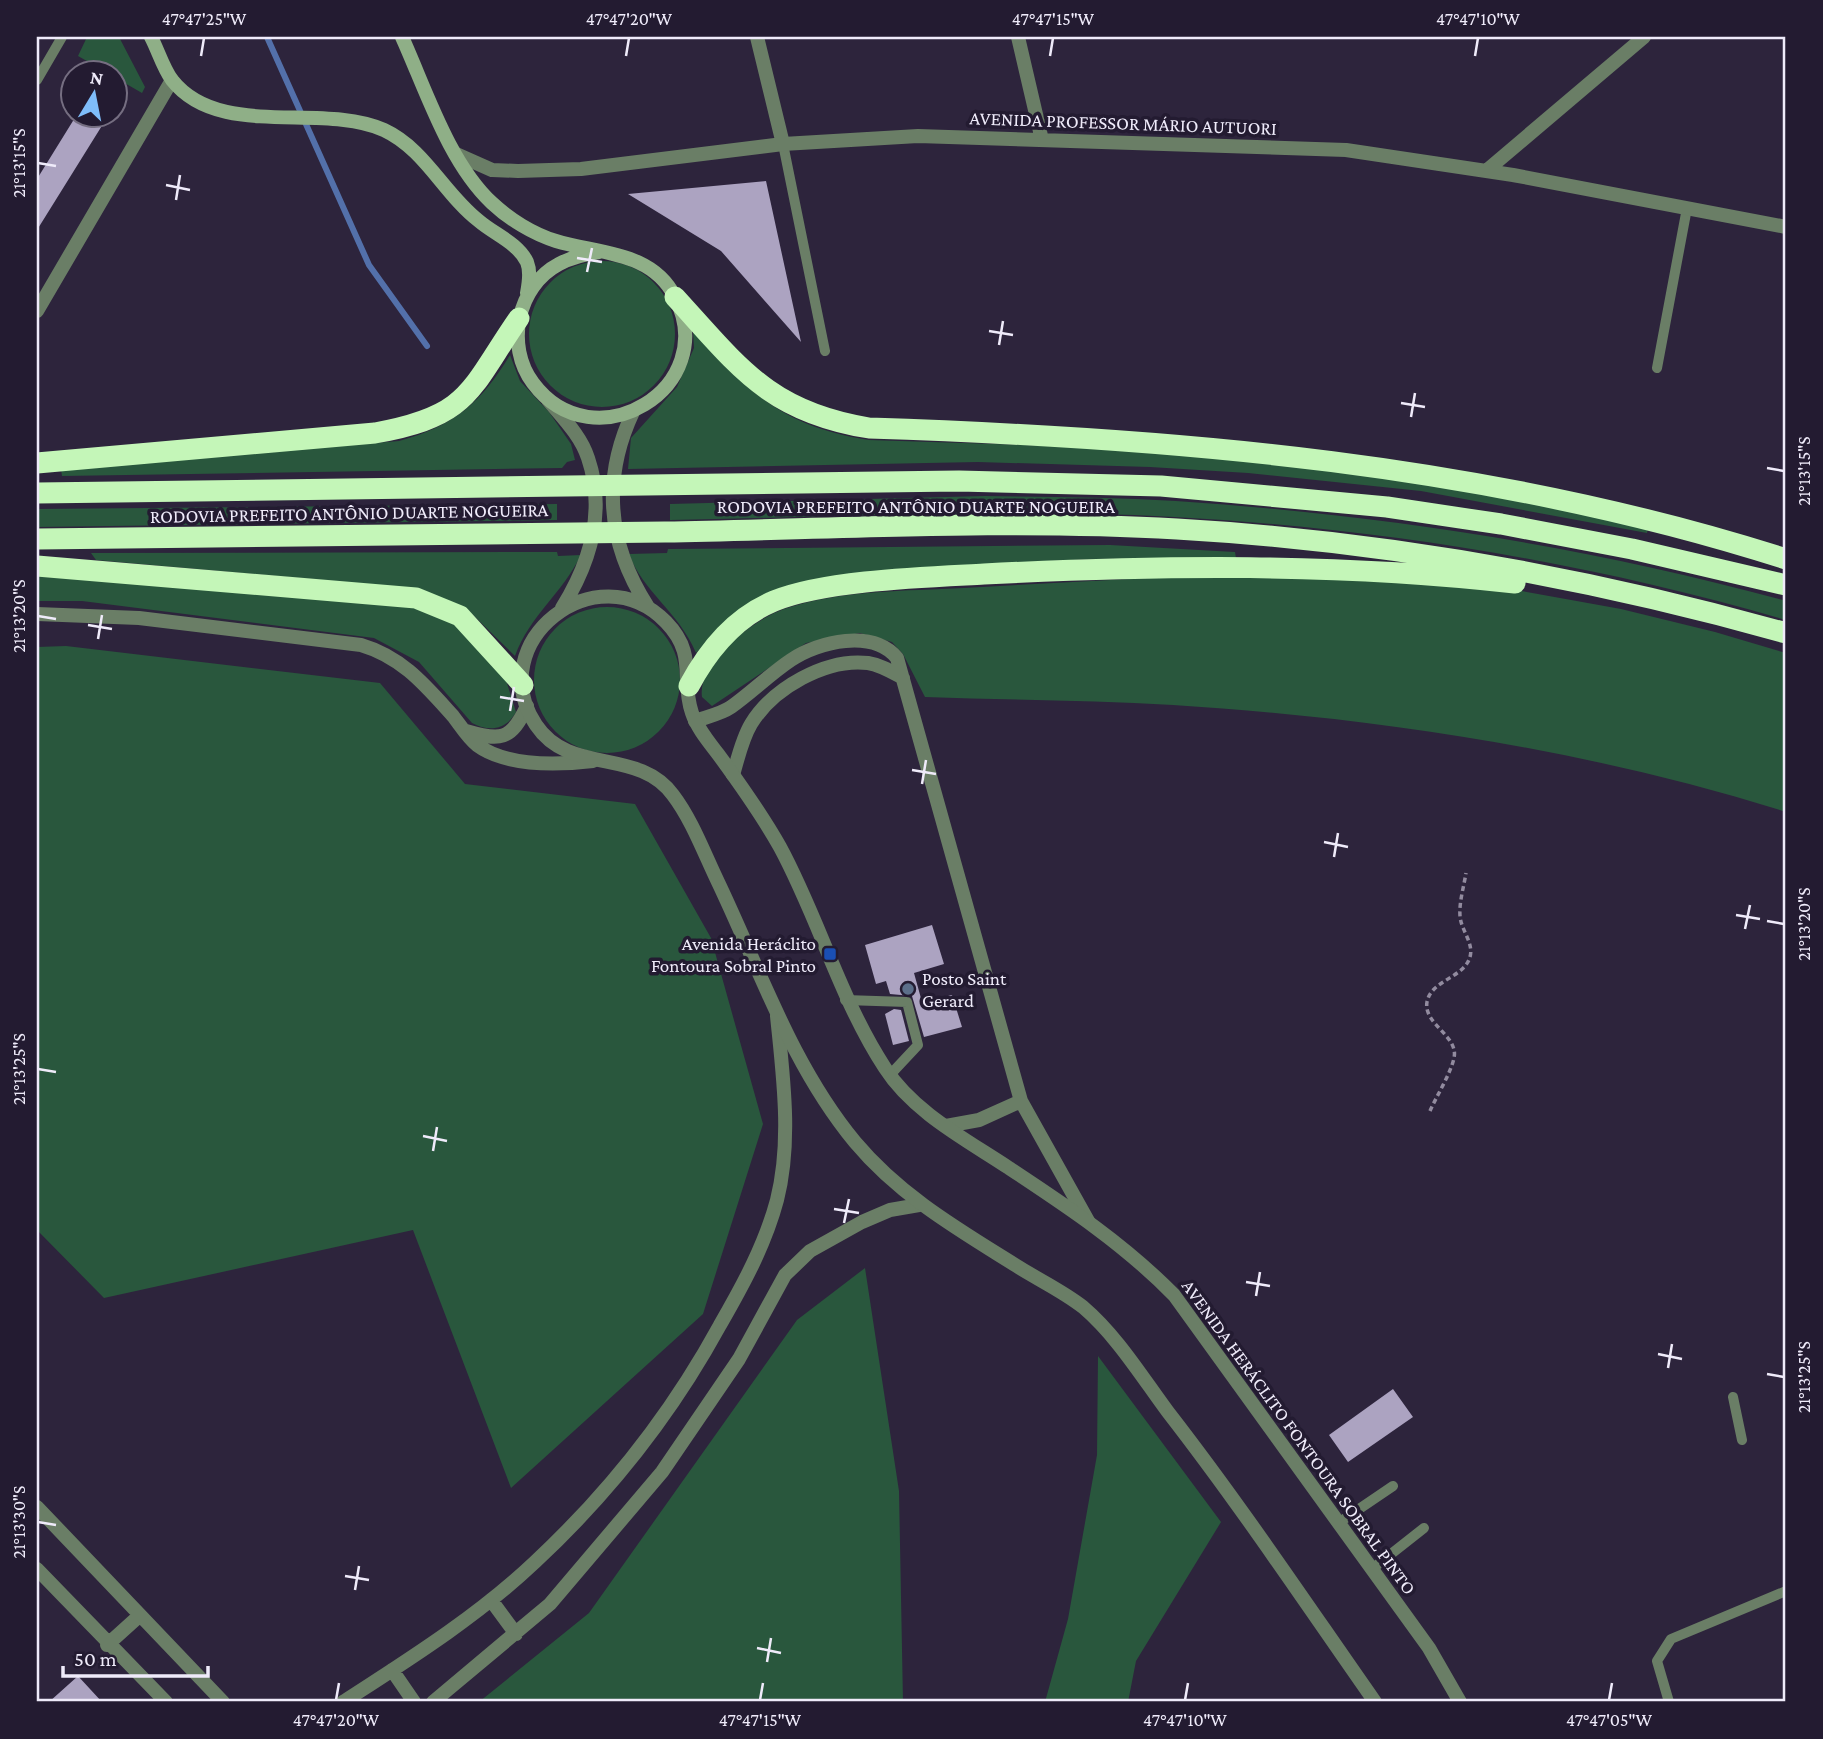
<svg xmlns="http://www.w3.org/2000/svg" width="1823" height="1739" font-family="'Crimson Pro',serif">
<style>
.green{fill:#29573d}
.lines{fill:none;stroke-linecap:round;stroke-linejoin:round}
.stream{stroke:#5370aa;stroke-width:6}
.building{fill:#aca3c1}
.path{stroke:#928b9f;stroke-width:3.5;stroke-dasharray:5 3.5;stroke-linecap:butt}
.service{stroke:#6a7e66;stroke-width:10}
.minor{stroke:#6a7e66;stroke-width:14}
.tertiary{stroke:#6a7e66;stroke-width:14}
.secondary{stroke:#8faf87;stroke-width:14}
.motorway{stroke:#c4f6b8;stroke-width:21}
.ticks{fill:none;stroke:#efebfa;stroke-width:2.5}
.transit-dot{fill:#1a4fb4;stroke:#231b31;stroke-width:2.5}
.service-dot{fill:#5c6f8a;stroke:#231b31;stroke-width:2.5}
.labels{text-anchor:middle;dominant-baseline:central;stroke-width:7;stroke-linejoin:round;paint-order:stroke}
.street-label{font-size:19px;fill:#efebfa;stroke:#231b31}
.poi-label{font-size:19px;fill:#efebfa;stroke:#231b31;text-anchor:end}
.neatline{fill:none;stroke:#efebfa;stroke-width:2.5}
.ticks-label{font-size:18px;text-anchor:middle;fill:#efebfa}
</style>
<rect width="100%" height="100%" fill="#2d243c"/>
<path class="green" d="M 87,37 L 119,37 L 145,87 L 142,93 L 116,78 L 116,74 L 108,73 L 78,56 Z
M529 334a73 73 0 1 1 146 0a73 73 0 1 1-146 0Z
M 693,331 C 749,393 783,427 869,440 L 1176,450 L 1422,481 L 1648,527 L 1647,533 L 1421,491 L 1248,473 L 1150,467 L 978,462 L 628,469 L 631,438 L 677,387 L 694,348 Z
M 510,355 L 520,381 L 549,412 L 571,444 L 575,460 L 567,462 L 562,468 L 62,476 L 61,469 L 399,441 C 454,426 481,403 510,355 Z
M 985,496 C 1049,497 1113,497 1176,501 C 1382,515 1587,546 1786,601 L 1786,620 C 1588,562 1380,528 1174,517 C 1006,508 838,517 670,520 L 670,504 Z
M 557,504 L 557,520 L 37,527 L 37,509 Z
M 1110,545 L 1235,552 L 1236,558 L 1091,559 L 953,566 L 732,616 L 696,653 C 679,612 643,592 629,554 L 667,553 L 668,549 Z
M 557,552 L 558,556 L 581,555 C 562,594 530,615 515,656 L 469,611 L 421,589 L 96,560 L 91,553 Z
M 1224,575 L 1488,585 L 1621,609 L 1715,632 L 1786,653 L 1786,812 C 1590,750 1379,718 1173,705 C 1091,700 1008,700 925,697 L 903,654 L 892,642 L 860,633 L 806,643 L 712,706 L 702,697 C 697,661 755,619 784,609 C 840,590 906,591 964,588 C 1051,583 1137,578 1224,575 Z
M 37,576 L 412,606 L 445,616 L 462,630 L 506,680 L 516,712 C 506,730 489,732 472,723 L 419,662 L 374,638 L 82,601 L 37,601 Z
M534 680a73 73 0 1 1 146 0a73 73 0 1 1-146 0Z
M 66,646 L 380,683 L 465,784 L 635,804 L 711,938 L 763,1124 L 703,1314 L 511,1488 L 413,1230 L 104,1298 L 37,1230 L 37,647 Z
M 865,1268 L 899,1491 L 903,1702 L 479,1702 L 589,1613 L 797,1320 Z
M 1098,1356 L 1221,1522 L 1136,1661 L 1128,1702 L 1045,1702 L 1068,1619 L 1097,1455 Z"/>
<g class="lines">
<path class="stream" d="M 267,37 L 369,265 L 427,346"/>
</g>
<path class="building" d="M 76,116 L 108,116 L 37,230 L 37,179 Z
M 766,181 L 801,342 L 721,251 L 628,194 Z
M 932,925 L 944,964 L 914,973 L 922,1002 L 952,995 L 962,1027 L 924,1037 L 912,996 L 890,994 L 886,981 L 876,984 L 865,945 Z
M 894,1009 L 901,1010 L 909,1041 L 893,1045 L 885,1014 Z
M 1393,1389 L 1413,1417 L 1348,1462 L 1329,1435 Z
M 78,1676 L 102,1702 L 49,1702 Z"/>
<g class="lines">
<path class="path" d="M 1430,1111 C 1436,1097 1451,1073 1454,1058 C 1459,1036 1423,1024 1427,1002 C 1431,980 1464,978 1470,957 C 1474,943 1461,930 1460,916 C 1459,902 1464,886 1466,873"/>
<path class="service" d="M 37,80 L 62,37
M 783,144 L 825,351
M 1657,368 L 1687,208
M 845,1000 L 907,1002 L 918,1045 L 889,1076
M 1733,1397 L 1742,1440
M 1340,1522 L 1393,1486
M 1372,1569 L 1424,1528
M 1669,1702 L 1657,1661 L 1671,1639 L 1786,1591"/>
<path class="minor" d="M 757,37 L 783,144
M 1018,37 L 1042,140
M 456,154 L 492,170 L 518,171 L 581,169 L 783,144 L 918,136 L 1346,150 L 1513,175 L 1786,227
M 1486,171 L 1644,37
M 37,311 L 172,80
M 37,614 L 139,618 L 361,645 C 402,657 425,685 453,716 C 460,725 468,738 477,745 C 507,767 558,765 593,761
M 695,721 C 706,717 721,714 731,707 C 751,693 770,674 791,660 C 819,641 873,629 897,658 L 1021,1101 L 1088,1221
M 466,731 C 500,741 511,741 527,706
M 733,775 C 738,758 742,739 751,724 C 773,688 826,658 868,663 C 881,665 892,672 903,678
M 946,1126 L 979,1120 L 1021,1101
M 37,1507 L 223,1702
M 37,1569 L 166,1702
M 491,1600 L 516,1634
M 107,1645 L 138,1617
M 392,1670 L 414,1702
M 343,1702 C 408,1660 478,1616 535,1562 C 609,1493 672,1413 720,1325 C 743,1285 765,1245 777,1200 C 792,1141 783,1076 777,1016
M 433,1702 L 550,1604 L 662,1472 L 739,1359 L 785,1275 L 810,1251 L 862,1222 L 890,1210 L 919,1205"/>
<path class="tertiary" d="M 548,400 C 563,418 581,436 588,458 C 606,511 590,563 562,608
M 633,412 C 601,480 608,545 648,607
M 1375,1702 C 1307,1605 1241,1506 1168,1412 C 1142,1377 1117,1336 1083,1307 C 1064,1292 1041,1281 1020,1268 C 961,1231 901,1197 855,1142 C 792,1066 760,970 718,882 C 704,853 692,820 673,795 C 638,747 570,776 536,725 C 481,642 597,551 666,622 C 698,655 680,679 692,713 C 697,728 709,742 718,754 C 740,784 762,815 780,847 C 819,919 840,999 885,1068 C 913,1112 967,1140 1009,1168 C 1068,1207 1124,1244 1174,1295 L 1429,1648 L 1460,1702"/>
<path class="secondary" d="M 151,37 C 158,50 163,68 172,80 C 219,140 321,102 384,130 C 425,149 444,194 479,221 C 494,234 518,243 527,262 C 531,272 529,283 527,293
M 402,37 C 426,90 449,163 492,203 C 509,219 533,234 556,241 C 599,254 652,251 675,297 C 722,387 594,465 533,383 C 505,346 517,286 559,264 C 572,257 585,254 599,252"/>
<path class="motorway" d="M 675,297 C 739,367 769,412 869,428 C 1177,438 1490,464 1786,559
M 37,463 L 375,433 C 471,416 469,390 519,318
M 37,493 L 959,481 L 1161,486 L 1387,507 L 1501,524 L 1632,549 L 1786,585
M 37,539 C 246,537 455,535 665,532 C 835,529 1007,519 1177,529 C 1384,541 1587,577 1786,633
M 37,566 L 416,598 L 460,616 L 523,685
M 689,686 C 708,650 736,617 774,601 C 825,580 928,577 984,574 C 1162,565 1338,563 1515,583"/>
</g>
<path class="ticks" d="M 201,56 L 204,38M 626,56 L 629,38M 1050,56 L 1053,38M 1475,56 L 1478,38M 38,163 L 56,166M 166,185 L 190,190M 176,200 L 180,175M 577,258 L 602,262M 587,272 L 592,248M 989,331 L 1013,335M 999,345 L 1003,321M 1401,403 L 1425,407M 1411,417 L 1415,393M 1767,468 L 1784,471M 38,616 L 56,619M 88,625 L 112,629M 98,639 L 102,615M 500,697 L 524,701M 510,711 L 514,687M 912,770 L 936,774M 922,784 L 926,760M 1324,842 L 1348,847M 1334,857 L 1338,833M 1736,915 L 1760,919M 1767,921 L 1784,924M 1745,929 L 1750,905M 38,1069 L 56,1072M 423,1136 L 447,1141M 433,1151 L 437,1127M 834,1209 L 859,1213M 844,1223 L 849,1199M 1246,1282 L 1270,1286M 1256,1296 L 1260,1272M 1658,1354 L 1682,1359M 1668,1368 L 1672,1344M 1767,1374 L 1784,1377M 38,1522 L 56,1525M 345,1576 L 369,1580M 355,1590 L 359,1566M 757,1648 L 781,1653M 767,1662 L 771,1638M 336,1700 L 339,1683M 760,1700 L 763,1683M 1185,1700 L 1188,1683M 1609,1700 L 1612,1683"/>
<rect class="transit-dot" x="823" y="947" width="14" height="14" rx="3.5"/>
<circle class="service-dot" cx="908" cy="989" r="7"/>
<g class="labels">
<g class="street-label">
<text transform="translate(1123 123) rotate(2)">AVENIDA PROFESSOR MÁRIO AUTUORI</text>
<text x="916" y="506">RODOVIA PREFEITO ANTÔNIO DUARTE NOGUEIRA</text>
<text transform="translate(349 513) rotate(-1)">RODOVIA PREFEITO ANTÔNIO DUARTE NOGUEIRA</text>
<text transform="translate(1299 1437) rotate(54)">AVENIDA HERÁCLITO FONTOURA SOBRAL PINTO</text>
</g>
<g class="poi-label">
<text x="816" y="943">Avenida Heráclito<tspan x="816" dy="22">Fontoura Sobral Pinto</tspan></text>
<text x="922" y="978" text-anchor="start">Posto Saint<tspan x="922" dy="22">Gerard</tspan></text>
</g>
</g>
<rect width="1823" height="1739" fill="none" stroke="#231b31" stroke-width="77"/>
<g transform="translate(94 94) rotate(10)"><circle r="33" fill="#231b31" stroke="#756e81" stroke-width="2"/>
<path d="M0-5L12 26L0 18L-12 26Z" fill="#7fbdfa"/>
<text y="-10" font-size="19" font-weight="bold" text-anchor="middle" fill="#efebfa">N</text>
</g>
<path d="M63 1666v10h145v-10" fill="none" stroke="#efebfa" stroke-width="3.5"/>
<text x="74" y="1666" font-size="21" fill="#efebfa" stroke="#231b31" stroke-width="5" paint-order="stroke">50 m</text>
<rect x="38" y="38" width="1746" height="1662" class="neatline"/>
<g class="ticks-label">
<text x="204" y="25">47°47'25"W</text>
<text x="629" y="25">47°47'20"W</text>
<text x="1053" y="25">47°47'15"W</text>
<text x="1478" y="25">47°47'10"W</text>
<text transform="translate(19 163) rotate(-90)" y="6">21°13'15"S</text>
<text transform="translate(1804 471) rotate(-90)" y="6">21°13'15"S</text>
<text transform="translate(19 616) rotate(-90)" y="6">21°13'20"S</text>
<text transform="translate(1804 924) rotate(-90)" y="6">21°13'20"S</text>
<text transform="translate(19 1069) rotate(-90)" y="6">21°13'25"S</text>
<text transform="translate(1804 1377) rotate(-90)" y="6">21°13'25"S</text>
<text transform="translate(19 1522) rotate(-90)" y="6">21°13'30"S</text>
<text x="336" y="1726">47°47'20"W</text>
<text x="760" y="1726">47°47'15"W</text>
<text x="1185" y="1726">47°47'10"W</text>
<text x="1609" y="1726">47°47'05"W</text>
</g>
</svg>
